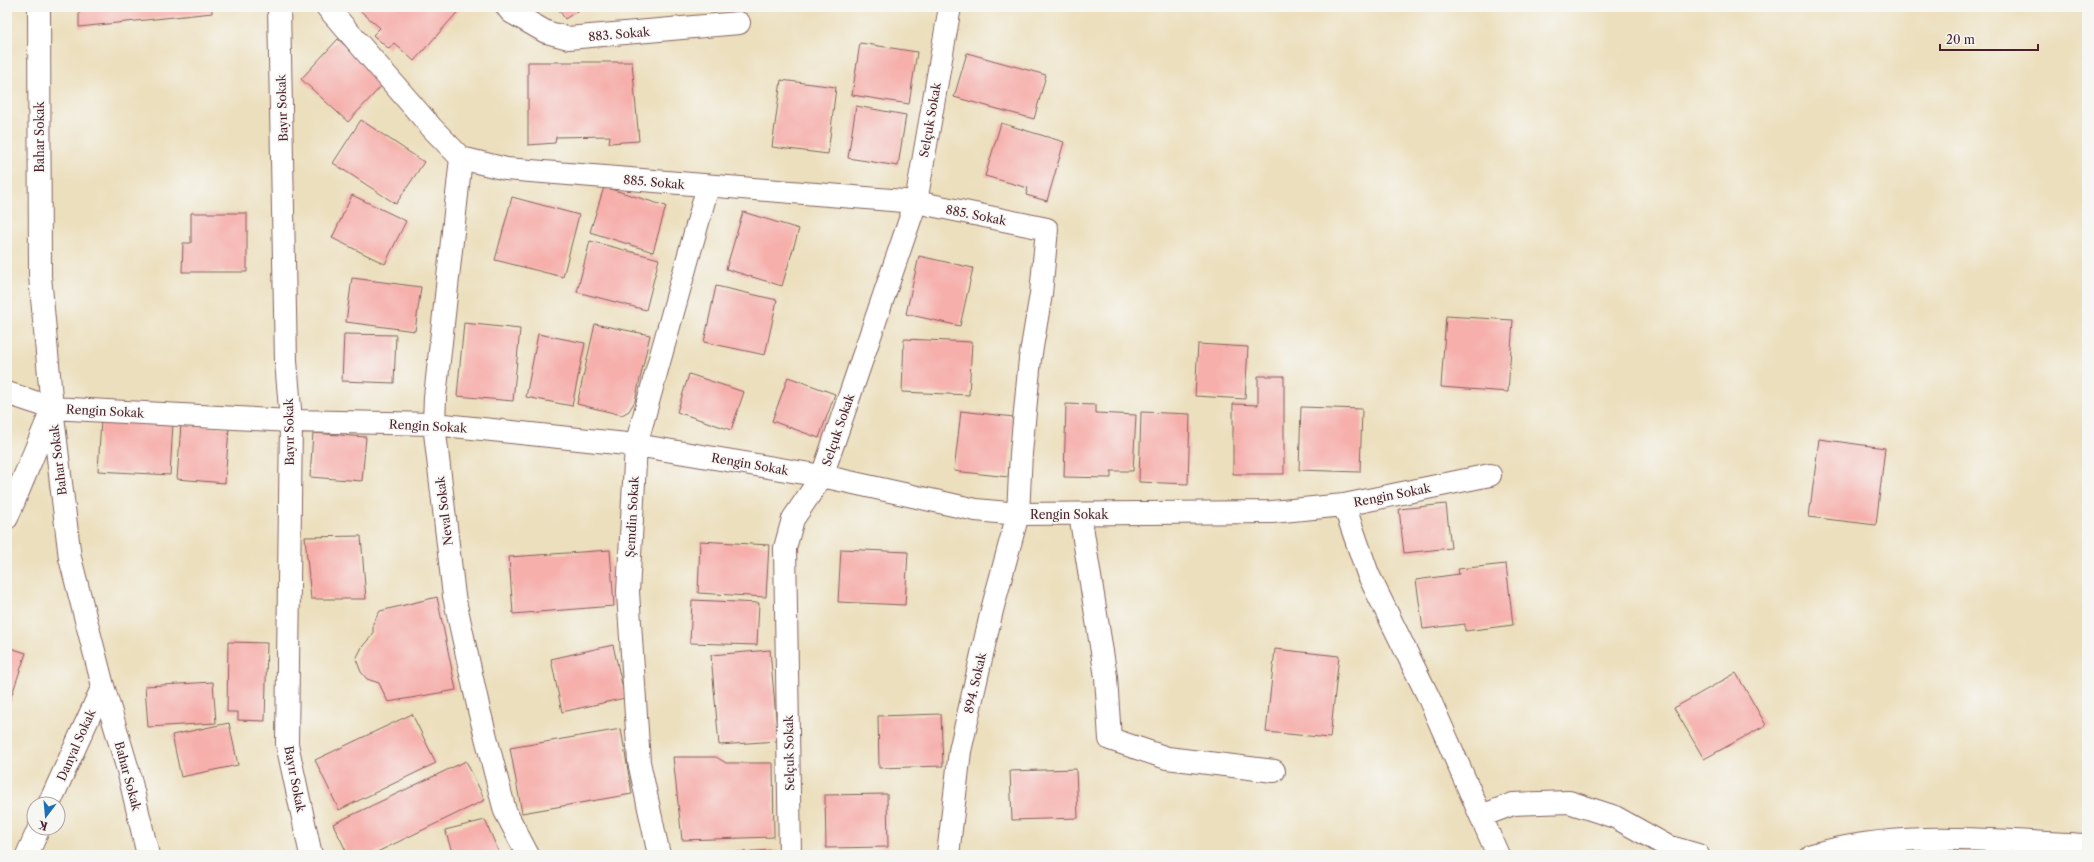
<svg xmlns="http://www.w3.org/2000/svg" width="2094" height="862" font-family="'Libre Caslon Text',serif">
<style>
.building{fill:#f6afab}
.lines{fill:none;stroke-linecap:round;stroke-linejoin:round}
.street-casing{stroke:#83625e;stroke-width:24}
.street{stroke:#fff;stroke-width:22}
.labels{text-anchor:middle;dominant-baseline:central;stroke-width:3.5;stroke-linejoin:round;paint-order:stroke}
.street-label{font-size:12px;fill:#4a1f2b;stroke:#f6f6f2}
</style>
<rect width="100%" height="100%" fill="#f6f6f2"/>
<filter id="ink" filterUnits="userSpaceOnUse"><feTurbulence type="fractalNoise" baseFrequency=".025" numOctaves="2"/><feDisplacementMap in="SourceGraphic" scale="8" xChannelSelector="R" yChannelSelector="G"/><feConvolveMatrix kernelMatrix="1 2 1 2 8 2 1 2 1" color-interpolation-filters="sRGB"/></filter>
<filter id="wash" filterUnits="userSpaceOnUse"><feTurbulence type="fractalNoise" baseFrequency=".012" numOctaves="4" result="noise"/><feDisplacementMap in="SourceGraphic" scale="16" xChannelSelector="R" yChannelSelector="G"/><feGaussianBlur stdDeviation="0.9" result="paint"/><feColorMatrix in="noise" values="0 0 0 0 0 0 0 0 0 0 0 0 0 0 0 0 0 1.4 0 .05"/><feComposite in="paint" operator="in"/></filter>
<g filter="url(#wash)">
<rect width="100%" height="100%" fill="#ecdfbd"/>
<g id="blocks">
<path class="building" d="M 81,7 L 212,7 L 212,13 L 79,27 L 79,11 Z
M 356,7 L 462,7 L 414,61 L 394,43 L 389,49 L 373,35 L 380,28 Z
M 557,7 L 583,7 L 565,19 Z
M 338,39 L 385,82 L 348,122 L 301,79 Z
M 860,43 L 917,52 L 909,104 L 852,95 Z
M 967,53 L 1046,75 L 1034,119 L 954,97 Z
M 528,62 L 632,62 L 639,141 L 609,143 L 610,136 L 556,137 L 555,143 L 528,145 Z
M 781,80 L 836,87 L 828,154 L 772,147 Z
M 856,106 L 906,115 L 898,166 L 848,158 Z
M 361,120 L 424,162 L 396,204 L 333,163 Z
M 1001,123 L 1064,142 L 1047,201 L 1026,195 L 1028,188 L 985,176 Z
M 604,187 L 666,206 L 653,252 L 590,232 Z
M 352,195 L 406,221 L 385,264 L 332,238 Z
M 512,197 L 579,215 L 563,277 L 495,260 Z
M 743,212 L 799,229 L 782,286 L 726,269 Z
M 191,213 L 247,213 L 247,272 L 182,272 L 183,243 L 191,243 Z
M 590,241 L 659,259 L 646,310 L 577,292 Z
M 919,256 L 973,268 L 960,326 L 906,314 Z
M 352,278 L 421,287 L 415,331 L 346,322 Z
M 716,286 L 777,300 L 765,355 L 704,342 Z
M 1446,316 L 1513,320 L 1508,392 L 1441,387 Z
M 464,323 L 520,329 L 513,401 L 457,396 Z
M 595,324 L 650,335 L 635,401 L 629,411 L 622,415 L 577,404 Z
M 344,334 L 396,335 L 394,383 L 342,381 Z
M 538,334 L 585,343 L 572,406 L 526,397 Z
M 904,339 L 972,342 L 969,395 L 902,392 Z
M 1198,344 L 1248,347 L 1245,399 L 1195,396 Z
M 689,374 L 744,392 L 731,430 L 677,412 Z
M 1258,376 L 1284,376 L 1284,474 L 1233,474 L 1233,404 L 1258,405 Z
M 788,377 L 835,394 L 819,438 L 772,421 Z
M 1066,404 L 1096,405 L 1096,413 L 1136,415 L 1133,471 L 1111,471 L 1111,478 L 1064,477 Z
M 1301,407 L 1362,409 L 1360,472 L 1299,470 Z
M 961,411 L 1014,417 L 1008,477 L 954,471 Z
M 1141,412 L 1190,414 L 1188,484 L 1139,482 Z
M 101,419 L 173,423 L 170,475 L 98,471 Z
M 181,424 L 229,428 L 225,483 L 177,479 Z
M 313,433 L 366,437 L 362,481 L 310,477 Z
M 1819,439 L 1885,448 L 1876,525 L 1809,517 Z
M 1446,504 L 1451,548 L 1404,553 L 1399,509 Z
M 361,536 L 366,599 L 311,599 L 305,537 Z
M 700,541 L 769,545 L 766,597 L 698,593 Z
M 841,549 L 908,552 L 905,605 L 838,602 Z
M 610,550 L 614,606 L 513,614 L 509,557 Z
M 1506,564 L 1513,625 L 1465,631 L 1465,624 L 1423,629 L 1416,580 L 1459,574 L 1458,569 Z
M 437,597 L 456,690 L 388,702 L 379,683 L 367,679 L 361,672 L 356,659 L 362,647 L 373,634 L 373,623 L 380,611 Z
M 692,600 L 759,603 L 757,645 L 690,643 Z
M 228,642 L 267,643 L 265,721 L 238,720 L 238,712 L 227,712 Z
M 613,645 L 625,698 L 562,712 L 551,659 Z
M 7,647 L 26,653 L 7,709 Z
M 1275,649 L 1339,656 L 1330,738 L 1266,732 Z
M 770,650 L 778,741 L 719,745 L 711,655 Z
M 1736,673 L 1766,725 L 1704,759 L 1674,708 Z
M 213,682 L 216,723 L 148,727 L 145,686 Z
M 412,714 L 436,763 L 339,810 L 315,760 Z
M 941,714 L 943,766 L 879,768 L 878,716 Z
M 229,723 L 238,765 L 181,777 L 172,735 Z
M 621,729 L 632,794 L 522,813 L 510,748 Z
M 673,757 L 716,757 L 726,763 L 773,763 L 774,837 L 682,840 Z
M 466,761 L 485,800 L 371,855 L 348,855 L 333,824 Z
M 1076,769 L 1078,818 L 1012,820 L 1010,771 Z
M 887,794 L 888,847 L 826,848 L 825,795 Z
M 485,820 L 500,855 L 453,855 L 445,830 Z
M 774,850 L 774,855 L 724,855 L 724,853 Z"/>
</g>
</g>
<g filter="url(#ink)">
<use href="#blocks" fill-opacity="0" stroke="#83625e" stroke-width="1"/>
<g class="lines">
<g class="street-casing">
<path id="street" d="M 39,7 L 40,276 L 52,408 L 70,558 L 103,686 L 128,770 L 148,855
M 279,7 L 286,361 L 291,421 L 287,744 L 311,855
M 327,7 L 432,128 L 461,158 L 506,169 L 916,202 L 1047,229 L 1041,294 L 1030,359 L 1021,453 L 1018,514 L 992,610 L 960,751 L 948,855
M 507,7 L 511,12 L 546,32 L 568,38 L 739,23
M 461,158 L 435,397 L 434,424 L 454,596 L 479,710 L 505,811 L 528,855
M 7,393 L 52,408 L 291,421 L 434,424 L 636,445 L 822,476 L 976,510 L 1018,514 L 1272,512 L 1344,505 L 1490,475
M 1344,505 L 1368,574 L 1428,696 L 1498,855
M 1080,514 L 1106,677 L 1110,739 L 1167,758 L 1274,771
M 7,518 L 52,410
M 49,804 L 103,686
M 1481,816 L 1513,804 L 1569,802 L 1615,817 L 1667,846 L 1698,855
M 27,855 L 39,828
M 659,855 L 639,762 L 628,592 L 636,445 L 708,186
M 790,855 L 785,548 L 793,519 L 822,476 L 916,202 L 950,7
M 1812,855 C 1901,829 1995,841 2087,845"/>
</g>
<use href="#street" class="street"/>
</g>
</g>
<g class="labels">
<g class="street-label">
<text transform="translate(619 34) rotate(-5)">883. Sokak</text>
<text transform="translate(282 108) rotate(-92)">Bayır Sokak</text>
<text transform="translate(930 120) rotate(-80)">Selçuk Sokak</text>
<text transform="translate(39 137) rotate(-90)">Bahar Sokak</text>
<text transform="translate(654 182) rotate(5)">885. Sokak</text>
<text transform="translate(976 215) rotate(11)">885. Sokak</text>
<text transform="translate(105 411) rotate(3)">Rengin Sokak</text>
<text transform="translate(428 426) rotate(3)">Rengin Sokak</text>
<text transform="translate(838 430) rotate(-71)">Selçuk Sokak</text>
<text transform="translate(289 432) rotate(-91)">Bayır Sokak</text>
<text transform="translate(58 460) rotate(-97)">Bahar Sokak</text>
<text transform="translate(750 464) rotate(10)">Rengin Sokak</text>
<text transform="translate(1392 495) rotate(-11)">Rengin Sokak</text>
<text transform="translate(444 511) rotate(-97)">Neval Sokak</text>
<text x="1069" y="514">Rengin Sokak</text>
<text transform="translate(632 517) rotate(-87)">Şemdin Sokak</text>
<text transform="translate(975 683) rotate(-77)">894. Sokak</text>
<text transform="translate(76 745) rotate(-66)">Danyal Sokak</text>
<text transform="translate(789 753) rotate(-91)">Selçuk Sokak</text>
<text transform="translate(128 776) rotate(75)">Bahar Sokak</text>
<text transform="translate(295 779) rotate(79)">Bayır Sokak</text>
</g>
</g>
<rect width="2094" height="862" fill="none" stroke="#f6f6f2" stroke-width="24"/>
<g transform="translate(46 816) rotate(196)"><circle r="19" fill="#f6f6f2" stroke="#b1a0a2"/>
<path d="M0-3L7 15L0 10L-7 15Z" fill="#1f6fb2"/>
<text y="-6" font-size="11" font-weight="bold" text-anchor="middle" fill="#4a1f2b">K</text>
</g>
<path d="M1940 44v6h98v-6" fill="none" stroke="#4a1f2b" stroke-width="2"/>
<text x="1946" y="44" font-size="12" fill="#4a1f2b" stroke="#f6f6f2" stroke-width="3" paint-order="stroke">20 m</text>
</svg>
